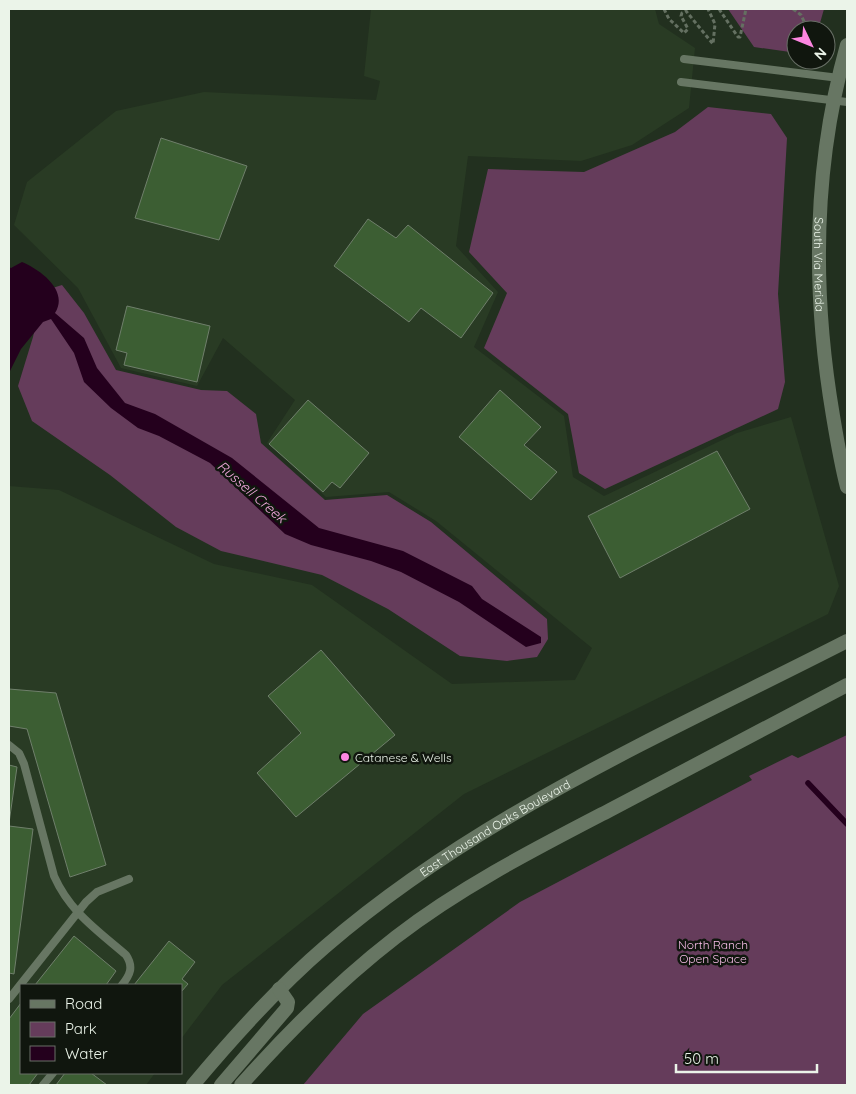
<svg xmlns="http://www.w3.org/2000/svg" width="856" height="1094" font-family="Quicksand,sans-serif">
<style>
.built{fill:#293b24}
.green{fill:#653c5b}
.water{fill:#24001d}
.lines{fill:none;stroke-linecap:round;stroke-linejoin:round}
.stream{stroke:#24001d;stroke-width:5.5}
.building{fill:#3c5e33;stroke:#6f7f6b}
.path{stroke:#647061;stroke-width:3;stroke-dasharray:4 2.5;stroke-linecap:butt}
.service{stroke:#677663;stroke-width:8}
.tertiary{stroke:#677663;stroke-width:14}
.secondary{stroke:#677663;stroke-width:14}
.poi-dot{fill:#fd86e1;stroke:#10160e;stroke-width:2}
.labels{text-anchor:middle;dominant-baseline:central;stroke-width:5;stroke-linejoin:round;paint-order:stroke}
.street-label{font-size:12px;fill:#ebf4e9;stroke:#10160e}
.poi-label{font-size:12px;fill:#ebf4e9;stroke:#10160e;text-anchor:start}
.park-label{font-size:12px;fill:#fabfea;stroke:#10160e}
.water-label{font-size:14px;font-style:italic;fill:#f0a7dc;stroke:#10160e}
</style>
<rect width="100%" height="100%" fill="#22301f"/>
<path class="built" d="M 371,9 L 655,9 L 659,24 L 695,48 L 689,108 L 632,145 L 581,161 L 468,156 L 456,246 L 498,292 L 474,347 L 564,416 L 573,477 L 604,496 L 737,433 L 791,417 L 839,586 L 828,614 L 464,794 L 222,985 L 181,1039 L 181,985 L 21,985 L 21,1073 L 155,1073 L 146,1085 L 9,1085 L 9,486 L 59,490 L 214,564 L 312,585 L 452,684 L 575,680 L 592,648 L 436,521 L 389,492 L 326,497 L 267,443 L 295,400 L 223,338 L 197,386 L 121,368 L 78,288 L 14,225 L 27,182 L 116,111 L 204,92 L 376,100 L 380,81 L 364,76 Z"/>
<path class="green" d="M 728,9 L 824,9 L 818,30 L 796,30 L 796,47 L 790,52 L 754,47 Z
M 708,107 L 771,114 L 787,138 L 778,294 L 785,382 L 778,409 L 605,489 L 579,473 L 568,414 L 484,348 L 507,293 L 469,252 L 488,169 L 584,172 L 675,132 Z
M 62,285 L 84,313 L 116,370 L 201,390 L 227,391 L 256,414 L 261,443 L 325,500 L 387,495 L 431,522 L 547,619 L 548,639 L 537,657 L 507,661 L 460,656 L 388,609 L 322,575 L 221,551 L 176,527 L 110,475 L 32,421 L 18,386 L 33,337 L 43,291 Z
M 847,735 L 847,1085 L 303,1085 L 363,1014 L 520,902 L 752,780 L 749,776 L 792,755 L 798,758 Z"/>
<path class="water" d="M 22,262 C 41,270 69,291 55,313 L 84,338 L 97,368 L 125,403 L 155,414 L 232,458 L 319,528 L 403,551 L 472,586 L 482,599 L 541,637 L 541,643 L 526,647 L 459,602 L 401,572 L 371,561 L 311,545 L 285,534 L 210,463 L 159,436 L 138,428 L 111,408 L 84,382 L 74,353 L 51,319 L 43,322 L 21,349 L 9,373 L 9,267 L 11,268 Z"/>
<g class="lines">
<path class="stream" d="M 808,783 L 847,824"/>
</g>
<path class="building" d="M 161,138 L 247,166 L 219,240 L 135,218 Z
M 368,219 L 396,238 L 408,225 L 493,293 L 461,338 L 421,308 L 409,322 L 334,266 Z
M 127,306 L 210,326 L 197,382 L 124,365 L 127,353 L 116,350 Z
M 500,390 L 541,427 L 524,445 L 557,472 L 531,500 L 459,437 Z
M 308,400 L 369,453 L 340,488 L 332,482 L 323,492 L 269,444 Z
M 717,451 L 750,509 L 620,578 L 588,516 Z
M 321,650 L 395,735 L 296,817 L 257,773 L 301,733 L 268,696 Z
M 9,689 L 56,693 L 106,865 L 70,877 L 27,729 L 9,726 Z
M 9,765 L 17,767 L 9,823 Z
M 9,826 L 33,829 L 14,974 L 9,973 Z
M 74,936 L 116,971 L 106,985 L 35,985 Z
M 169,941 L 195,962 L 182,979 L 188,984 L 181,992 L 181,985 L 134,985 Z
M 21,1003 L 21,1073 L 38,1073 L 29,1085 L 9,1085 L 9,1019 Z
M 65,1073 L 91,1073 L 107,1085 L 56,1085 Z"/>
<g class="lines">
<path class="path" d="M 664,9 L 669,19 L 684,33 L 688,29 L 681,16 L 682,13 L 686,11 L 713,44 L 715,24 L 708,9
M 719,9 L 738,37 L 740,37 L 746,9
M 793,9 L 801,15 L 808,30"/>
<path class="service" d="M 684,59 L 839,78
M 681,82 L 847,102
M 9,745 L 19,753 L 24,764 L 54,876 C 70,912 97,930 126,955 C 134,967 130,975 122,985
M 9,999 L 86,902 L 97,892 L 129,879
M 43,1085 L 53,1073"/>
<path class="tertiary" id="s1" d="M 847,45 C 813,166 812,292 833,416 C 837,440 841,464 847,487"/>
<g class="secondary">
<path id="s2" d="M 193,1085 C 234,1036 277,988 326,946 C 479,814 669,732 847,641"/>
<path d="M 221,1085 L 287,1008 L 288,1002 L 279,989"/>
<path d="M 241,1085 C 289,1031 339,981 396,937 C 462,886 537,848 610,810 C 689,768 768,727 847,685"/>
</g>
</g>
<circle class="poi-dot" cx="345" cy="757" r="5"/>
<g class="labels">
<g class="street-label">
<text stroke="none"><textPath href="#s1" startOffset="222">South Via Merida</textPath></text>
<text stroke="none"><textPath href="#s2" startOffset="399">East Thousand Oaks Boulevard</textPath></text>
</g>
<g class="poi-label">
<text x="355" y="757">Catanese &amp; Wells</text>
</g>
<g class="park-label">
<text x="713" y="944">North Ranch<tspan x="713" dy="14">Open Space</tspan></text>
</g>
<g class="water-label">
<text transform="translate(252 492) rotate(41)">Russell Creek</text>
</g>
</g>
<rect width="856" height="1094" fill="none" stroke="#ebf4e9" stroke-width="20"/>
<rect x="20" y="984" width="162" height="90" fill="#10160e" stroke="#686f66"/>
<rect x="30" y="1000" width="25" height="8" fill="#677663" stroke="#686f66"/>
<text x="65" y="1009" font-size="15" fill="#ebf4e9">Road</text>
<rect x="30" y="1022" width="25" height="15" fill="#653c5b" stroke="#686f66"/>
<text x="65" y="1034" font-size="15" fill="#ebf4e9">Park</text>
<rect x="30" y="1046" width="25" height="15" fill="#24001d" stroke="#686f66"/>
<text x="65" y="1059" font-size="15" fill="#ebf4e9">Water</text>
<g transform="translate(811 45) rotate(133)"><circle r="24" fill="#10160e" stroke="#686f66"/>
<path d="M0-4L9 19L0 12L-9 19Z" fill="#fd86e1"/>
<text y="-8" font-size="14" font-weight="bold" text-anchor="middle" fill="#ebf4e9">N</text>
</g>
<path d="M676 1064v8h141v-8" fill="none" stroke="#ebf4e9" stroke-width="2.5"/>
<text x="684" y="1064" font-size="15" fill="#ebf4e9" stroke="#10160e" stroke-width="4" paint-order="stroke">50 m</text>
</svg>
